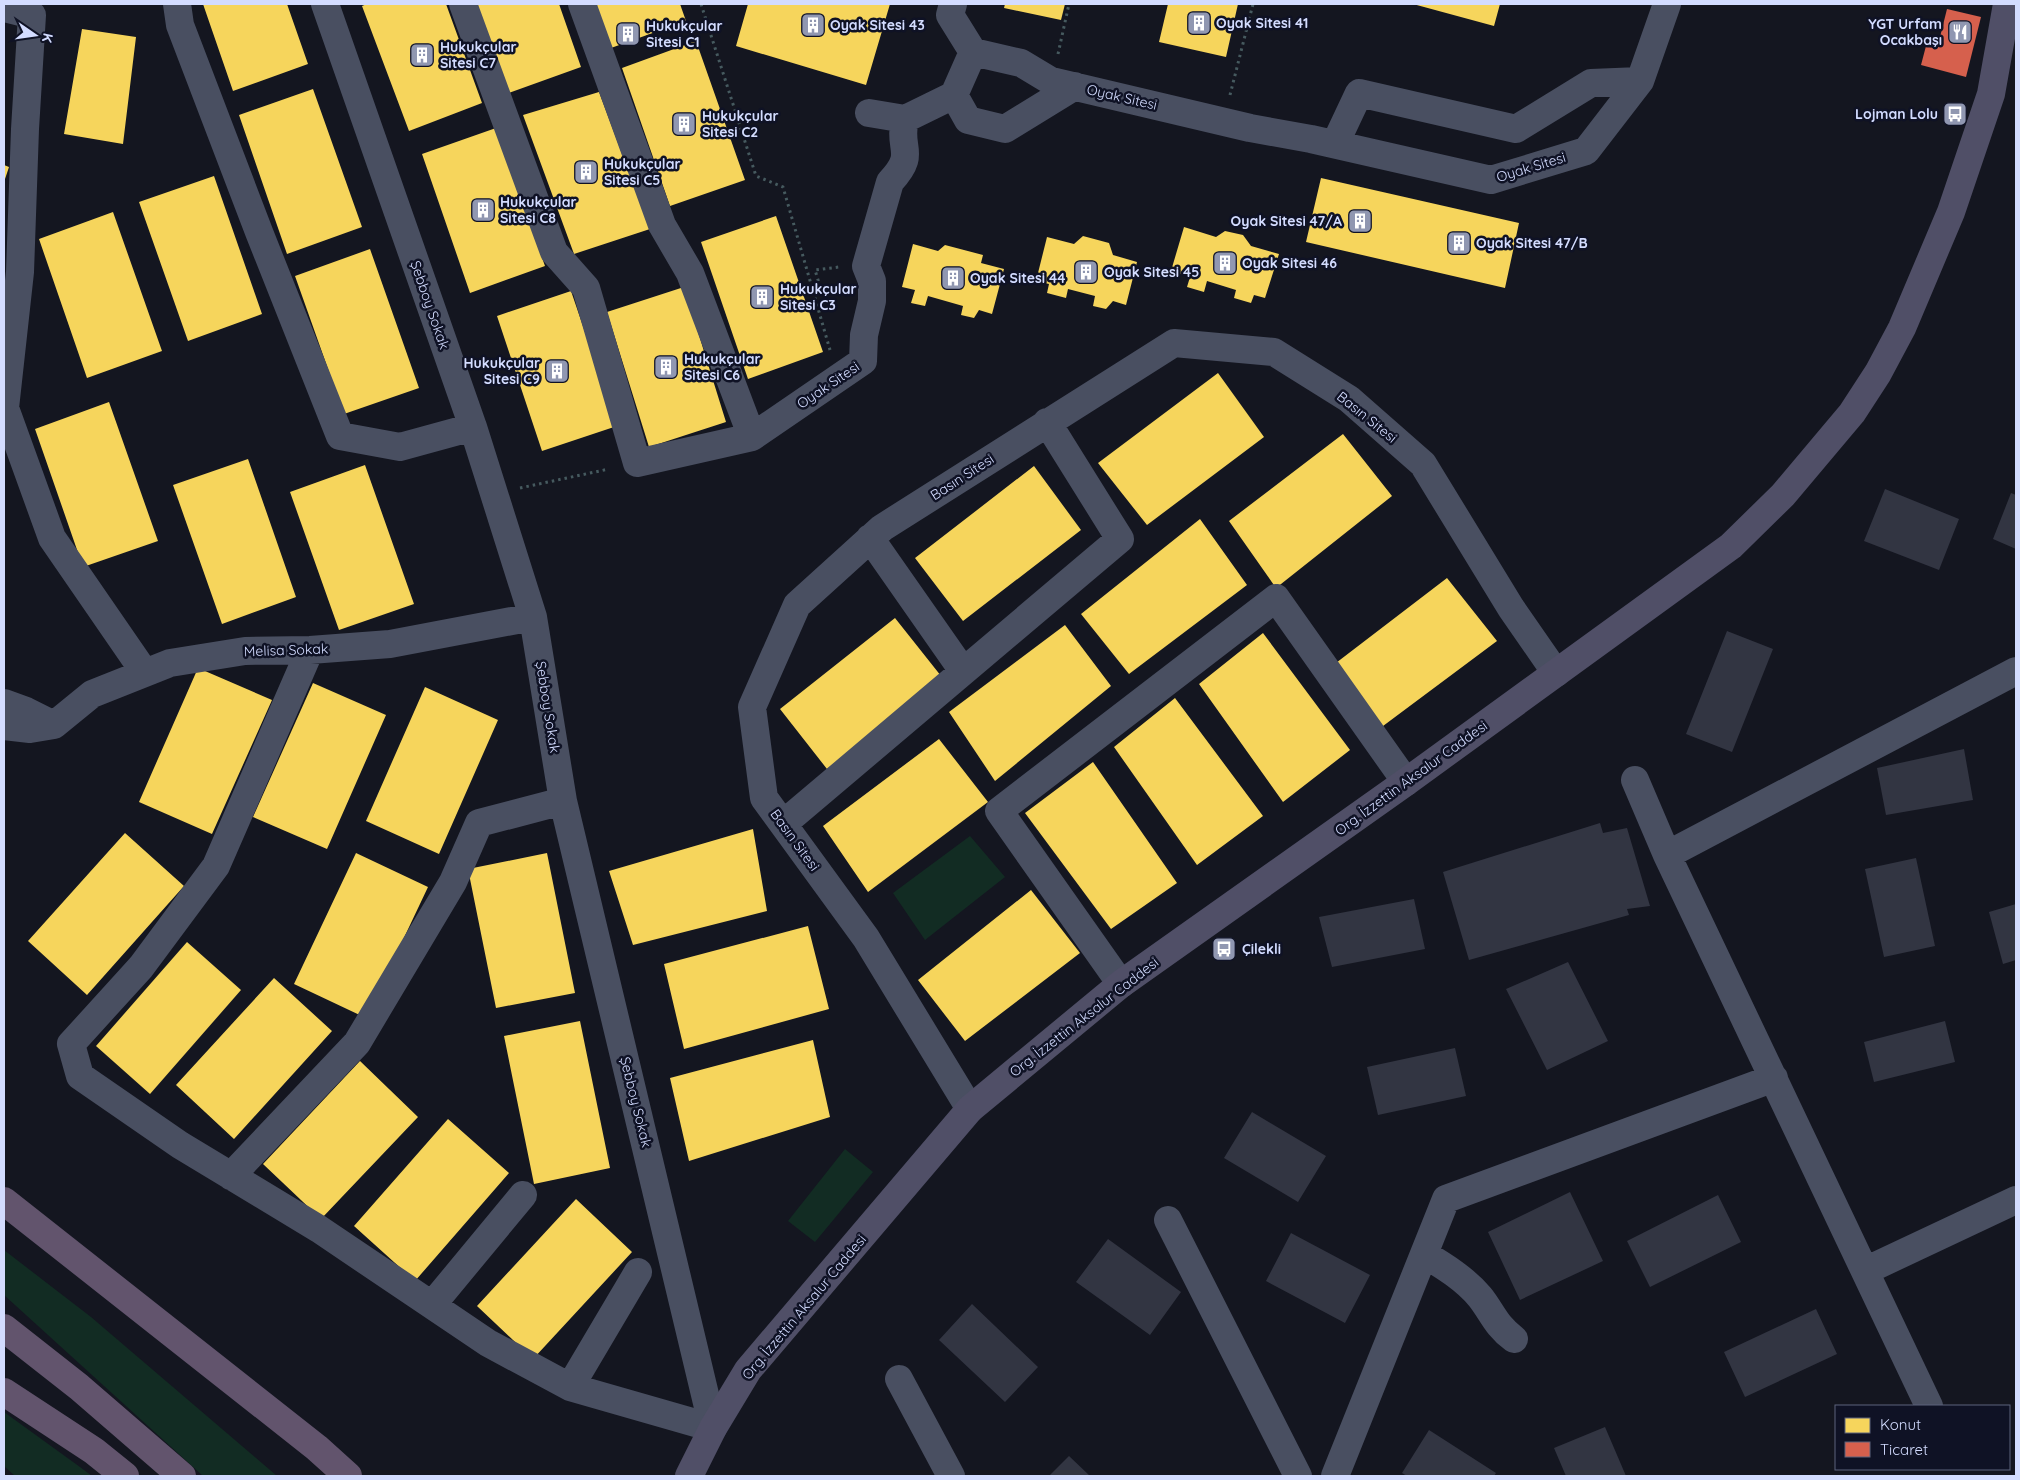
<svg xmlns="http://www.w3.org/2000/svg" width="2020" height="1480" font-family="Quicksand,sans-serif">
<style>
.green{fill:#122c23}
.homes{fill:#f6d55c}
.shops{fill:#d6604d}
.building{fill:#323542}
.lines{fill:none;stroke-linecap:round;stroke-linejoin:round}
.path{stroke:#465a5f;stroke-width:3;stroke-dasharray:2.5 4;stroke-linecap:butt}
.minor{stroke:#494f61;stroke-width:28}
.major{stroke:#504f67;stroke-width:28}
.highway{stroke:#62546d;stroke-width:28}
.labels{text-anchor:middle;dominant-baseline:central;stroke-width:5;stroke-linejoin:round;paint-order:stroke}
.poi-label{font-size:14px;font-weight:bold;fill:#d3dcff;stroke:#0f1225;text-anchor:start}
.street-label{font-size:14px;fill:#d3dcff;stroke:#0f1225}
</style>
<rect width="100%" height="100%" fill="#141620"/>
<path class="green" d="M 970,836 L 1005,877 L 925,940 L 893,893 Z
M 845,1149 L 873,1172 L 815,1242 L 788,1221 Z
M 4,1250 L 91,1317 L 277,1476 L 203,1476 L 4,1295 Z
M 4,1412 L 80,1467 L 92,1476 L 15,1476 L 4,1466 Z"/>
<path class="homes" d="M 203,4 L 287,4 L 308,64 L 233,91 Z
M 367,4 L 446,4 L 482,103 L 409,131 L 362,6 Z
M 474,4 L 559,4 L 581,67 L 506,94 Z
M 596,4 L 680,4 L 686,21 L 611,48 Z
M 748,4 L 890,4 L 866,85 L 736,46 Z
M 1005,4 L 1065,4 L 1061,20 L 1004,8 Z
M 1168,4 L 1238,4 L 1226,57 L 1159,42 Z
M 1413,4 L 1500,4 L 1494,26 Z
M 82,29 L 136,37 L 123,144 L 64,134 Z
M 696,41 L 745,180 L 670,206 L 622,68 Z
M 313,89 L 362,227 L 287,254 L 239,115 Z
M 599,92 L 650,229 L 574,254 L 523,115 Z
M 496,128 L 545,266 L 470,293 L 422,154 Z
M 4,165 L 9,167 L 4,182 Z
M 214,176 L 262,314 L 188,341 L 139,202 Z
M 1321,178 L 1519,223 L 1505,288 L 1306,242 Z
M 113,212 L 162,351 L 87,378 L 39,239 Z
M 776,216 L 823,352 L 748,379 L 701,242 Z
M 1184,227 L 1216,237 L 1225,231 L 1243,235 L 1251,246 L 1279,254 L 1265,298 L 1254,295 L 1251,303 L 1234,298 L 1236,290 L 1207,281 L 1204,292 L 1187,287 L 1190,277 L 1171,271 Z
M 1083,236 L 1109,243 L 1113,255 L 1137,262 L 1126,305 L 1113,301 L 1106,309 L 1093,306 L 1095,296 L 1068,289 L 1066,298 L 1047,293 L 1049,284 L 1036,281 L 1047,237 L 1074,244 Z
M 913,244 L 938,251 L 945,245 L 983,255 L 981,263 L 1004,269 L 992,314 L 979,310 L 974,318 L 961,315 L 963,306 L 928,296 L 925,306 L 911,303 L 915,290 L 902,287 Z
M 370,249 L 419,388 L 344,414 L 295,276 Z
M 684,287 L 726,422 L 649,447 L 607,312 Z
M 571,291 L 617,426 L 542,451 L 497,316 Z
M 1218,373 L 1264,437 L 1147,525 L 1098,463 Z
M 109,402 L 158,541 L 83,567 L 35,429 Z
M 1343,434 L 1392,496 L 1276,588 L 1229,521 Z
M 248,459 L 296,597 L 222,624 L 173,485 Z
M 365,465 L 414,604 L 339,630 L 290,492 Z
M 1034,466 L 1081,530 L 963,621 L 915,558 Z
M 1200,519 L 1247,585 L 1129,674 L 1081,614 Z
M 1447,578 L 1497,641 L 1379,729 L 1332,666 Z
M 895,618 L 945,681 L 827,769 L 780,709 Z
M 1065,625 L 1111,686 L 995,781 L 949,712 Z
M 1263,633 L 1350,750 L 1283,802 L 1199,684 Z
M 198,668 L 272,700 L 212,834 L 139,802 Z
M 313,683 L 386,715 L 327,849 L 253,817 Z
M 425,687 L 498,720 L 439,854 L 366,821 Z
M 1175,698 L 1263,816 L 1197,865 L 1114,747 Z
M 939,739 L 988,802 L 868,892 L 823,826 Z
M 1093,762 L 1177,883 L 1111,929 L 1025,813 Z
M 753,829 L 767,911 L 633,945 L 609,871 Z
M 125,833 L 184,886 L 87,995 L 28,941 Z
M 356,853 L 428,887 L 366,1018 L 294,984 Z
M 547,853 L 575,993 L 496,1008 L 468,869 Z
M 1031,890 L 1080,953 L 965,1041 L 918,980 Z
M 808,926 L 829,1009 L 684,1049 L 664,964 Z
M 187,942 L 241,990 L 150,1094 L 96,1046 Z
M 274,978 L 332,1031 L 234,1139 L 176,1085 Z
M 580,1021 L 610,1168 L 534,1184 L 504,1036 Z
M 813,1040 L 830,1117 L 689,1161 L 670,1078 Z
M 360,1061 L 418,1117 L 321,1219 L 263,1164 Z
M 448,1119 L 509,1173 L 415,1281 L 354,1226 Z
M 576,1199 L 632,1252 L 533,1359 L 477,1306 Z"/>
<path class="shops" d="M 1947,9 L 1981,17 L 1966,77 L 1921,65 L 1926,46 L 1937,49 Z"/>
<path class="building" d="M 1885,489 L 1959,519 L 1939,570 L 1864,541 Z
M 2011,493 L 2016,495 L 2016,549 L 1993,539 Z
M 1727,631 L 1773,649 L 1732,752 L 1686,734 Z
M 1964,749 L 1973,800 L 1886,815 L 1877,768 Z
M 1600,823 L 1603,833 L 1627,828 L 1650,906 L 1627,909 L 1629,915 L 1469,960 L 1443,872 Z
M 1916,858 L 1935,946 L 1884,957 L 1865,869 Z
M 1414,899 L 1425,949 L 1332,967 L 1319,917 Z
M 2016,904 L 2016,960 L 2003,964 L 1989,912 Z
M 1568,962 L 1608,1041 L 1547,1070 L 1506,989 Z
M 1945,1021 L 1955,1062 L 1874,1082 L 1864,1042 Z
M 1455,1048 L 1466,1096 L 1378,1115 L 1367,1067 Z
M 1252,1112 L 1326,1156 L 1298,1202 L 1224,1158 Z
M 1570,1192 L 1603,1261 L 1520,1300 L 1488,1232 Z
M 1718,1195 L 1741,1242 L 1650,1287 L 1627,1241 Z
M 1291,1233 L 1370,1275 L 1345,1323 L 1266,1281 Z
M 1108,1239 L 1181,1292 L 1150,1335 L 1076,1282 Z
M 972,1304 L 1038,1367 L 1005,1402 L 939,1340 Z
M 1816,1309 L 1837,1354 L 1745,1397 L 1724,1352 Z
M 1605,1427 L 1626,1476 L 1566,1476 L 1554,1448 Z
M 1429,1430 L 1496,1473 L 1494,1476 L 1407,1476 L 1402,1473 Z
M 1069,1456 L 1090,1476 L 1049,1476 Z"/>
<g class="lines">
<path class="path" d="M 701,4 L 756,176 L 783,187 L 830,350
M 1058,54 L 1069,4
M 1230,95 L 1253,4
M 815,294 L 822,293 L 815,270 L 839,267
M 520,488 L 609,469"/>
<path class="minor" d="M 177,4 L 180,25 L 259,232 L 340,436 L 400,447 L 473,427
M 463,4 L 554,252 L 586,288 L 637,463 L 752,437 L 863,361 L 864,335 L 872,301 L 872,281 L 866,266 L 890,182 C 918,152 897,150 905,119 L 954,95 L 973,52 L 1021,63 L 1051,81 L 1250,128 L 1311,139 L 1491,180 L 1586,151 L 1640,81 L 1667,4
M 582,4 L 662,225 L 690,273 L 752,437
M 953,4 L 950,15 L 973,52
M 4,8 L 32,15 L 25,129 L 20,272 L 5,408 L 52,538 L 145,673
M 954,95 L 968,120 L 1005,129 L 1075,86
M 869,113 L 905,119
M 1335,144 L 1359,93 L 1516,129 L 1591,83 L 1640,81
M 870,538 L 963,671
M 310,650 L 216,866 L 141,967 L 71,1044 L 80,1076 L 180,1145 L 319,1229 L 488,1343 L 570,1387 L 713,1428 L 563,801 L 533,617 L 473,427 L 325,4
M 4,703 L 26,711 L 52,724
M 4,726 L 30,729 L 54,725 L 92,694 L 170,663 L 245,651 L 310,650 L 390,644 L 533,617
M 1635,780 L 1667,855
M 783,824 L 1120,539 L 1047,422
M 1121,984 L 999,811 L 1276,598 L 1406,782
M 970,1109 L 866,938 L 764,798 L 752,707 L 797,605 L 882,528 L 1174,343 L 1274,352 L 1349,399 L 1423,464 L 1511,608 L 1556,673
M 231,1176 L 357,1043 L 453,882 L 479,823 L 563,801
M 1168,1220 L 1298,1476
M 1424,1254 C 1444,1266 1465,1279 1480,1297 C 1492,1312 1496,1326 1514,1339
M 1865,1271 L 2016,1200
M 432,1305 L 523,1195
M 899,1379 L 951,1476
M 570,1387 L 638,1272
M 1929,1406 L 1667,855 L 2016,671
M 1335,1476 L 1446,1199 L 1774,1078"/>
<path class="major" d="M 689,1476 L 713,1428 L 748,1370 L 970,1109 L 1121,984 L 1406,782 L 1731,546 L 1783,495 L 1852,413 L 1878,373 L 1902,328 L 1951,212 L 1991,94 L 2007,4"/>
<path class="highway" d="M 4,1201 L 317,1448 L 348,1476
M 4,1328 L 79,1387 L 182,1476
M 4,1392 L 94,1451 L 125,1476"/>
</g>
<defs>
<g id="building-square" transform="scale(1.25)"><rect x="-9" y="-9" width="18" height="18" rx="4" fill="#9097b1" stroke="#0f1225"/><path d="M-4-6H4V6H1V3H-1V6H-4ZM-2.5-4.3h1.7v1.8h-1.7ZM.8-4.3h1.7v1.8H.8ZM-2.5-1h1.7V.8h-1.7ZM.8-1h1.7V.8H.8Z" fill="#fff"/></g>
<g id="restaurant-square" transform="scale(1.25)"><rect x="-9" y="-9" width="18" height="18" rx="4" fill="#9097b1" stroke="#0f1225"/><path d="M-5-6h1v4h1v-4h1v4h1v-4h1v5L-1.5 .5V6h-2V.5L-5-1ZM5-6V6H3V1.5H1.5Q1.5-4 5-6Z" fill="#fff"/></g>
<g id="bus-square" transform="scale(1.25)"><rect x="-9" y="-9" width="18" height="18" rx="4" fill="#9097b1" stroke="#0f1225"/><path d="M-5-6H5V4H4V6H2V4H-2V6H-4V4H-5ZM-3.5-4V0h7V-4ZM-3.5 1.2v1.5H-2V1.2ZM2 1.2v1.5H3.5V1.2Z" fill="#fff"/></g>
</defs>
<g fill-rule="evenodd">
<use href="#building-square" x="1199" y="23"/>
<use href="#building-square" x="813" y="25"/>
<use href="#restaurant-square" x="1960" y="32"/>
<use href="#building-square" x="628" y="34"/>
<use href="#building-square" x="422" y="55"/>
<use href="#bus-square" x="1955" y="114"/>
<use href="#building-square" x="684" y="124"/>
<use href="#building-square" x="586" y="172"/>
<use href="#building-square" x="483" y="210"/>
<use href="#building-square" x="1360" y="221"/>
<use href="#building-square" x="1459" y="243"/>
<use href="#building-square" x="1225" y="263"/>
<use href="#building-square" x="1086" y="272"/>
<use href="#building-square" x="953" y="278"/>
<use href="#building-square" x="762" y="297"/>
<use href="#building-square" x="666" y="367"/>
<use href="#building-square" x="557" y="371"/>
<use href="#bus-square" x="1224" y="949"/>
</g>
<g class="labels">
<g class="poi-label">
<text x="1216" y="23">Oyak Sitesi 41</text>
<text x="1942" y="24" text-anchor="end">YGT Urfam<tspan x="1942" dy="16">Ocakbaşı</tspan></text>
<text x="830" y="25">Oyak Sitesi 43</text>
<text x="646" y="26">Hukukçular<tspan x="646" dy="16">Sitesi C1</tspan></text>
<text x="440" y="47">Hukukçular<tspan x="440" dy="16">Sitesi C7</tspan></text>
<text x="1938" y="114" text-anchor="end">Lojman Lolu</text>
<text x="702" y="116">Hukukçular<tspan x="702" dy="16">Sitesi C2</tspan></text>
<text x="604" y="164">Hukukçular<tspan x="604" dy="16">Sitesi C5</tspan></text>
<text x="500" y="202">Hukukçular<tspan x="500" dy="16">Sitesi C8</tspan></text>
<text x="1342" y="221" text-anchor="end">Oyak Sitesi 47/A</text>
<text x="1476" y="243">Oyak Sitesi 47/B</text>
<text x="1242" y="263">Oyak Sitesi 46</text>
<text x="1104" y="272">Oyak Sitesi 45</text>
<text x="970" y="278">Oyak Sitesi 44</text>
<text x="780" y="289">Hukukçular<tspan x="780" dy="16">Sitesi C3</tspan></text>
<text x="684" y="359">Hukukçular<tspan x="684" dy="16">Sitesi C6</tspan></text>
<text x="540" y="363" text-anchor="end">Hukukçular<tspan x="540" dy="16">Sitesi C9</tspan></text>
<text x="1242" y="949">Çilekli</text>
</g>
<g class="street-label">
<text transform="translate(1122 97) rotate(13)">Oyak Sitesi</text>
<text transform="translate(1531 167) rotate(-17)">Oyak Sitesi</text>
<text transform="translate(430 305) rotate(71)">Şebboy Sokak</text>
<text transform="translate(828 385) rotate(-34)">Oyak Sitesi</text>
<text transform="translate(1367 417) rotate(39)">Basın Sitesi</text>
<text transform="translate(962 477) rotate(-33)">Basın Sitesi</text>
<text transform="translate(286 650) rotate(-2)">Melisa Sokak</text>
<text transform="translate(548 707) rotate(81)">Şebboy Sokak</text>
<text transform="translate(1411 778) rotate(-36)">Org. İzzettin Aksalur Caddesi</text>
<text transform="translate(795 840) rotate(54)">Basın Sitesi</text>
<text transform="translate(1084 1017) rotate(-38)">Org. İzzettin Aksalur Caddesi</text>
<text transform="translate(636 1102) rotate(76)">Şebboy Sokak</text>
<text transform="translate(804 1307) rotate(-50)">Org. İzzettin Aksalur Caddesi</text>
</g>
</g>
<rect width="2020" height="1480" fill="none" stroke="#d3dcff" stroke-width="10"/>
<rect x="1835" y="1405" width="175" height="65" fill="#0f1225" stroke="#5d637c"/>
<rect x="1845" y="1418" width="25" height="15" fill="#f6d55c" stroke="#5d637c"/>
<text x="1880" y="1430" font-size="15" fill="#d3dcff">Konut</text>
<rect x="1845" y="1442" width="25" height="15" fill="#d6604d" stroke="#5d637c"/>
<text x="1880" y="1455" font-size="15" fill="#d3dcff">Ticaret</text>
<g transform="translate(35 35) rotate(103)" stroke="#0f1225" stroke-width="4" paint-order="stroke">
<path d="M0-4L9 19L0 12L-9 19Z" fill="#d3dcff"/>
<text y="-8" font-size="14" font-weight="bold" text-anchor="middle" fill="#d3dcff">K</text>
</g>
</svg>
